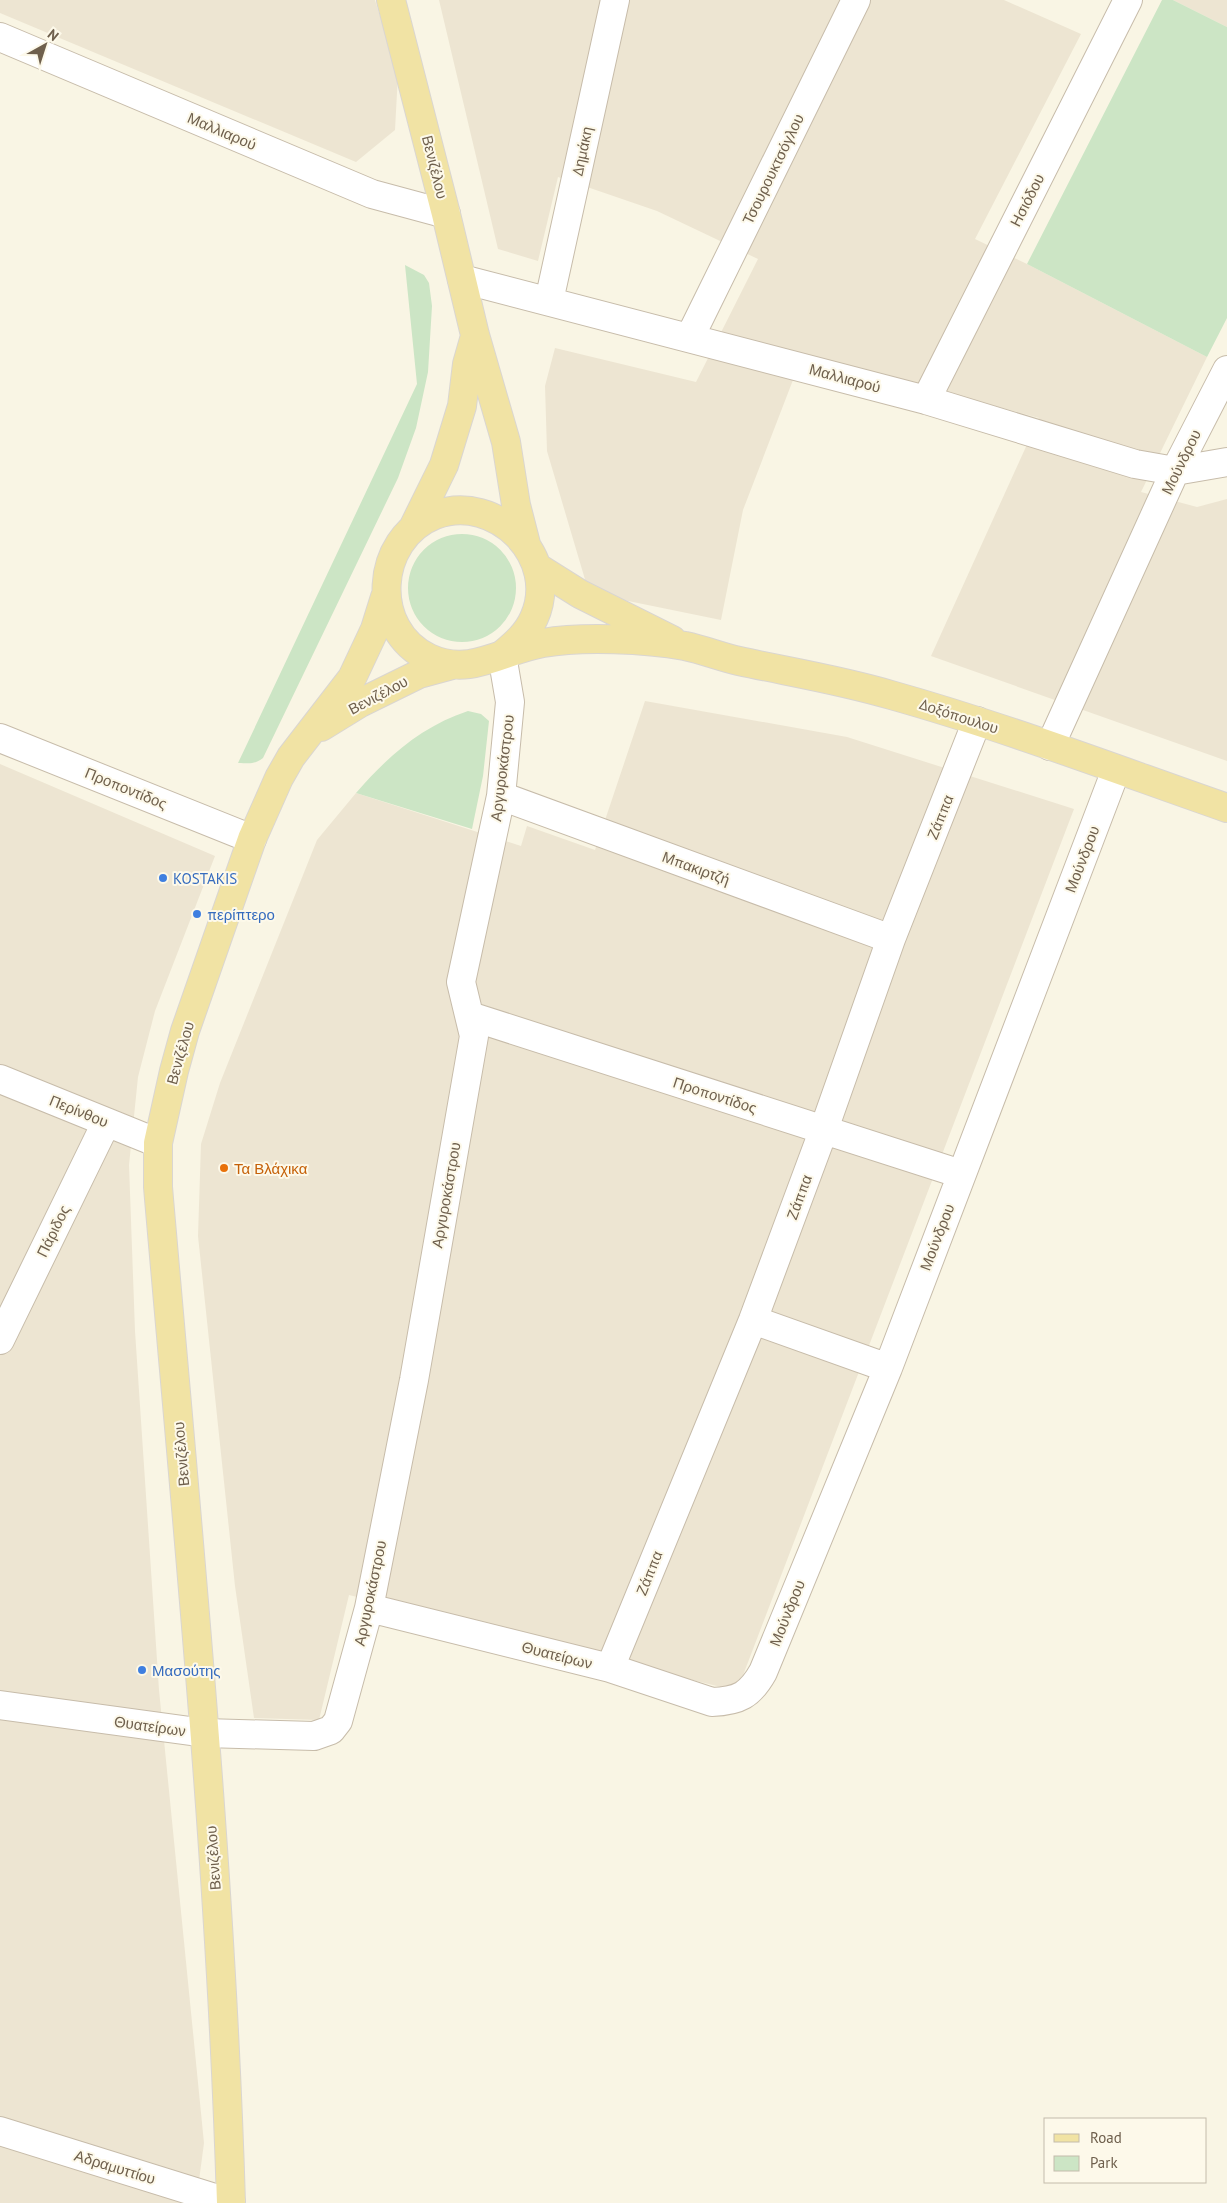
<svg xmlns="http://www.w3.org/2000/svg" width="1227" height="2203" font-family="'PT Sans',sans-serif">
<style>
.residential{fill:#ede5d2}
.green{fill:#cce5c5}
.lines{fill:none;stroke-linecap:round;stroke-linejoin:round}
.minor-casing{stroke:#c7bcaa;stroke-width:30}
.major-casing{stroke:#dad6d1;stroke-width:30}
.minor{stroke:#fff;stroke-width:28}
.major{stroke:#f1e3a4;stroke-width:28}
.shop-dot{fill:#3f7fe0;stroke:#fdf9ea;stroke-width:2}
.food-dot{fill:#e8710a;stroke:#fdf9ea;stroke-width:2}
.labels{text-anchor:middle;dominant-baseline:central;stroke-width:4;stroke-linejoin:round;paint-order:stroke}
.street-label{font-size:15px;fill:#6f604d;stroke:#fdf9ea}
.shop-label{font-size:15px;fill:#366cbe;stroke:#fdf9ea;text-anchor:start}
.food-label{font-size:15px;fill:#c56008;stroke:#fdf9ea;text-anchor:start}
</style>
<rect width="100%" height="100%" fill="#f9f5e4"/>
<path class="residential" d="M 0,0 L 375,0 L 398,74 L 395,130 L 356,162 L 0,13 Z
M 439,0 L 1004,0 L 1081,34 L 975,239 L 1027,264 L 1207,357 L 1141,492 L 1197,507 L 1227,499 L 1227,761 L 931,656 L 1039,418 L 803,354 L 743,510 L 721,620 L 589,593 L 547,451 L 545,386 L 555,348 L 696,382 L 758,259 L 657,211 L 558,177 L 538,261 L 498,249 Z
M 1173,0 L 1227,0 L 1227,27 Z
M 645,701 L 847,737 L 1074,809 L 737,1691 L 349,1595 L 319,1720 L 254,1718 L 235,1586 L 198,1236 L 201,1144 L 220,1083 L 317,840 L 356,793 L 521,846 L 527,826 L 595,850 Z
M 0,764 L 215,856 L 155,1011 L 138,1077 L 129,1165 L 135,1331 L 159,1690 L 204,2143 L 196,2203 L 0,2203 Z"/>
<path class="green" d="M 1162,0 L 1173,0 L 1227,27 L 1227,318 L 1207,357 L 1027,264 Z
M 405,265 L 424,275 L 429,283 L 432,306 L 428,372 L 416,428 L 398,478 L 263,758 C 254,765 249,763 238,763 L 417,384 Z
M408 588a54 54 0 1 1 108 0a54 54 0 1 1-108 0Z
M 468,711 L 481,714 L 489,721 L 483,776 L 472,829 L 356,793 C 387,757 422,726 468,711 Z"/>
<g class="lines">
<g class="minor-casing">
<path id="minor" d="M 0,37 L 372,194 L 446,214
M 462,279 L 926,400 L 1135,464 L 1175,471 L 1227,462
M 549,301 L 615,0
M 690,337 L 856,0
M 926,400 L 1128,0
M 0,738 L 252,839
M 1050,746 L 1175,471 L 1227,370
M 501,796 L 891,939
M 470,1016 L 961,1174
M 0,1079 L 158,1143
M 753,1320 L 888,1368
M 0,1340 L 106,1123
M 369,1608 L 610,1668 L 712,1702 C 739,1701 750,1695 763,1672 L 888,1368 L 1116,770
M 610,1668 L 753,1320 L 824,1129 L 891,939 L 977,721
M 0,1705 L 205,1733 L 314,1736 L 331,1730 L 338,1721 L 369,1608 L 414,1380 L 474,1036 L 461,982 L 501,796 L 510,702 L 502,655
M 0,2131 L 231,2203"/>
</g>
<g class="major-casing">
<path id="major" d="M 391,0 L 446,214 L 475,335 L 506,442 L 516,505 L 526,544
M 413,528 L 444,465 L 462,406 L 467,364 L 475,336
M 537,567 L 580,594 L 672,640
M 502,655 C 515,644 527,634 534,618 C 561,558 496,492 435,515 C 374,539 369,630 429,658 C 471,677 502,650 543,643 C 582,636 646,639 685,646 C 704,650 721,657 739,661 C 790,672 841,680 891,695 C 1005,727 1115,769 1227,808
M 321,727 L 360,703 L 419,674 L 452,665
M 231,2203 C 221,1864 187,1525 158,1187 L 158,1143 L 174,1071 L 185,1031 L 252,839 L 279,778 L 291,757 L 352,678 L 375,629 L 385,597"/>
</g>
<use href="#minor" class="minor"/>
<use href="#major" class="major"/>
</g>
<g class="shop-dot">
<circle cx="163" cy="878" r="5"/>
<circle cx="197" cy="914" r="5"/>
<circle cx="142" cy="1670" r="5"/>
</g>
<circle class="food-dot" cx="224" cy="1168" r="5"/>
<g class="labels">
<g class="street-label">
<text transform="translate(222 131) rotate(23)">Μαλλιαρού</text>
<text transform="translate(582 151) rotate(-78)">Δημάκη</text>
<text transform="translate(435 167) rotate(76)">Βενιζέλου</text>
<text transform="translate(773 169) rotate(-64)">Τσουρουκτσόγλου</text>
<text transform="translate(1027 200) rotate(-63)">Ησιόδου</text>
<text transform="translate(845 378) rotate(15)">Μαλλιαρού</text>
<text transform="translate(1181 462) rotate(-64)">Μούνδρου</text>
<text transform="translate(378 695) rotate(-28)">Βενιζέλου</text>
<text transform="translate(959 716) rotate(18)">Δοξόπουλου</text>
<text transform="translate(502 768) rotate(-83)">Αργυροκάστρου</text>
<text transform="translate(126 788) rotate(22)">Προποντίδος</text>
<text transform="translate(940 817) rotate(-68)">Ζάππα</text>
<text transform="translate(1082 859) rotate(-69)">Μούνδρου</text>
<text transform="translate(696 868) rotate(20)">Μπακιρτζή</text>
<text transform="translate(180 1053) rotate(-74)">Βενιζέλου</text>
<text transform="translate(715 1095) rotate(18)">Προποντίδος</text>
<text transform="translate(79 1111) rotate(22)">Περίνθου</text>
<text transform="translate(446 1195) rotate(-80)">Αργυροκάστρου</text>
<text transform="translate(799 1197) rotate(-70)">Ζάππα</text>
<text transform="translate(53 1231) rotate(-64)">Πάριδος</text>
<text transform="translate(937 1237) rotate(-69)">Μούνδρου</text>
<text transform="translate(181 1454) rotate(-95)">Βενιζέλου</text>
<text transform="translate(649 1573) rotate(-68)">Ζάππα</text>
<text transform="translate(370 1593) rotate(-78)">Αργυροκάστρου</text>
<text transform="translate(787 1613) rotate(-68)">Μούνδρου</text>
<text transform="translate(557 1655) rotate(14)">Θυατείρων</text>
<text transform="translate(150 1726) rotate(8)">Θυατείρων</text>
<text transform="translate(213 1858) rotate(-94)">Βενιζέλου</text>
<text transform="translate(115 2167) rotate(17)">Αδραμυττίου</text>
</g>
<g class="shop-label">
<text x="173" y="878">KOSTAKIS</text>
<text x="207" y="914">περίπτερο</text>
<text x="152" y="1670">Μασούτης</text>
</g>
<g class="food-label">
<text x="234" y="1168">Τα Βλάχικα</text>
</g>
</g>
<rect x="1044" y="2118" width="162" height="65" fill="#fdf9ea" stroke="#c4bcab"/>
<rect x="1054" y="2134" width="25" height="8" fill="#f1e3a4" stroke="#c4bcab"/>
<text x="1090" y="2143" font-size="15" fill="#6f604d">Road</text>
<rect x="1054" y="2156" width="25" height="15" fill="#cce5c5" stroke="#c4bcab"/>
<text x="1090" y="2168" font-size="15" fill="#6f604d">Park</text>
<g transform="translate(45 45) rotate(39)" stroke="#fdf9ea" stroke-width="4" paint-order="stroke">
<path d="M0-4L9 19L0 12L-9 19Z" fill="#6f604d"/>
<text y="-8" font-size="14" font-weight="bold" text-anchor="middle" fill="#6f604d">N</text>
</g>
</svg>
